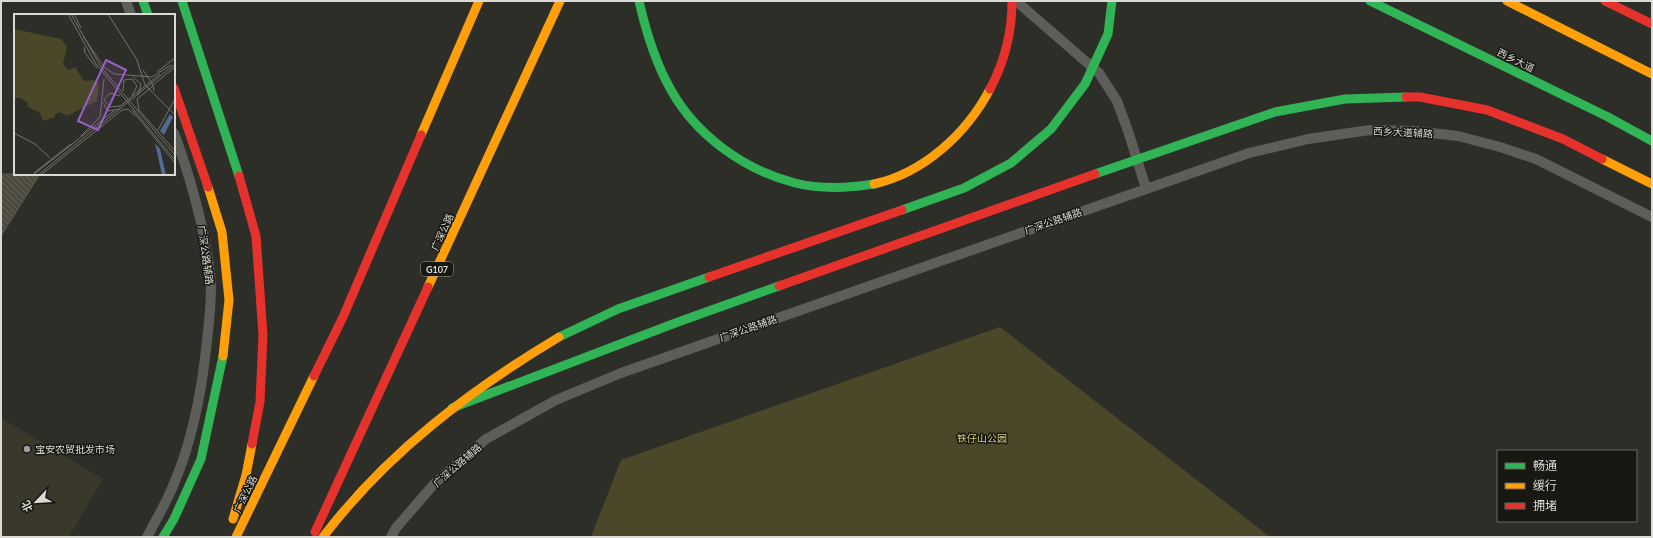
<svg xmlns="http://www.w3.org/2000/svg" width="1653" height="538" font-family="Lato,'Noto Sans SC',sans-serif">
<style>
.built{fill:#3a382a}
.park{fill:#4b4829}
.building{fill:url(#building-back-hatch);stroke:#575753}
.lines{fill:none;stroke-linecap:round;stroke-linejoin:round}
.lane{stroke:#5d5d59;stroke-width:10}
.fast{stroke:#30b455;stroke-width:9}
.slow{stroke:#ff9f0a;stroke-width:9}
.jam{stroke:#e5322d;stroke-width:9}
.poi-dot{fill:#9e9d98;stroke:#181813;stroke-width:1.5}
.labels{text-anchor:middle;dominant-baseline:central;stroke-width:3;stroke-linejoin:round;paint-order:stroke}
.shield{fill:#181813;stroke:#a09f99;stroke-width:1}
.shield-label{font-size:9px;font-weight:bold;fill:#dad9d3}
.street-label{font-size:10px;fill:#dad9d3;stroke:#181813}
.park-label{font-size:10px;fill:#d7cd79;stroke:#181813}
.poi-label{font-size:10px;fill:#dad9d3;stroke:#181813;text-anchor:start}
.inset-road{fill:none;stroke:#73726d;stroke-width:1}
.view{fill:#9860c5;fill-opacity:0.15;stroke:#9860c5;stroke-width:2}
.inset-edge{fill:none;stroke:#dad9d3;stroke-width:2}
</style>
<defs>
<pattern id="building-back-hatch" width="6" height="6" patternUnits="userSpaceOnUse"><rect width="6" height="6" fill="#4b4a3d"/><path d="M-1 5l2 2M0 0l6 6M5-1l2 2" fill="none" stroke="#646458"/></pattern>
</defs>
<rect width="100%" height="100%" fill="#2e2e29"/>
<path class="built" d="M 1,418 L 103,479 L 69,537 L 1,537 Z"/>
<path class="park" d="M 1000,327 L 1270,537 L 591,537 L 621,460 Z"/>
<path class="building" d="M 1,174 L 40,174 L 1,236 Z"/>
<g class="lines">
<path class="lane" d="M 126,1 L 131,15
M 1016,1 L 1099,73 L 1117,101 L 1128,131 L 1146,188
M 147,537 C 156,520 166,503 173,486 C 193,440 202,390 207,341 C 209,321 213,294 210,274 C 204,225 191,179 174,133
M 391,537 L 396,528 L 434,484 L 486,439 L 556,400 L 621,373 L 1249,153 L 1308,139 L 1370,130 L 1414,131 L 1458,136 L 1500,147 L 1536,159 L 1652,217"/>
<path class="fast" d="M 143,1 L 148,15
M 182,1 L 239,176
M 639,1 C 646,32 655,62 671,90 C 696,135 744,170 795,183 C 819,189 849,188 874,184
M 1370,1 L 1608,117 L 1652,141
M 1095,174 L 1275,112 L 1345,99 L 1406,97
M 902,210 L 964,188 L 1011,163 L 1051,129 L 1085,84 L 1108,34 L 1112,1
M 559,337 L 618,309 L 709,277
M 452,408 L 678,322 L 779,286
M 163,537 L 174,519 L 201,459 L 223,356"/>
<path class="slow" d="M 1507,1 L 1652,74
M 421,135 L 479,1
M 1602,159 L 1652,184
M 874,184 C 924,173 967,133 990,89
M 208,187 L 222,232 L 229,300 L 223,356
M 428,287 L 560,1
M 233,519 L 246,475 L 252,444
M 236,537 L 314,376
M 323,537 C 387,453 469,391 559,337"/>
<path class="jam" d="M 1605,1 L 1652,24
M 174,88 L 208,187
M 990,89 C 1005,61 1012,32 1012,1
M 1406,97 L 1420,97 L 1487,110 L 1563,139 L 1602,159
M 239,176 L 256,236 L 263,335 L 260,402 L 252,444
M 709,277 L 902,210
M 779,286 L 1095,174
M 314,376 L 343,317 L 421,135
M 315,532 L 428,287"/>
</g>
<circle class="poi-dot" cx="27" cy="449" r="4"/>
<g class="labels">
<rect class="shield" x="421" y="262" width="32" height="14" rx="3"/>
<g class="shield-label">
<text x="437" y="269">G107</text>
</g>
<g class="street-label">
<text transform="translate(1516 60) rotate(26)">西乡大道</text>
<text transform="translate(1403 132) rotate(3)">西乡大道辅路</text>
<text transform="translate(1053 221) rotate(-19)">广深公路辅路</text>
<text transform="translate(442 232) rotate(-65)">广深公路</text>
<text transform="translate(206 255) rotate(82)">广深公路辅路</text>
<text transform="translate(748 328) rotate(-19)">广深公路辅路</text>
<text transform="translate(457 465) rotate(-41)">广深公路辅路</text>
<text transform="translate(245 494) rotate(-64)">广深公路</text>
</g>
<g class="park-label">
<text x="982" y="438">铁仔山公园</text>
</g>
<g class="poi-label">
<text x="35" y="449">宝安农贸批发市场</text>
</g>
</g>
<g transform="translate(14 14)">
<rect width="161" height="161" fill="#2e2e29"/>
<path d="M 0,15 L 47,25 L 53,33 L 49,50 L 54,56 L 61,53 L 70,67 L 81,66 L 85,71 L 83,87 L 53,102 L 46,98 L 41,100 L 41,103 L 29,107 L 26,99 L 13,92 L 14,89 L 7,84 L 0,84 Z" fill="#4b4829"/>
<path d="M 156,100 L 159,103 L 150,121 L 146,117 ZM 141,129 L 146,135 L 152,161 L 148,161 Z" fill="#516b92"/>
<path class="inset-road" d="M 54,0 L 82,50 L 161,146M 57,0 L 87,53 L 161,141M 60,0 L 67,14M 94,0 L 123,46 L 131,71 L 161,101M 69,22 L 90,53 L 100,60 L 138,63 L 157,51M 70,33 L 71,39 L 83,54M 129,56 L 139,71M 143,58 L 161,44M 119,63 L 127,70 L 124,81M 109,77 L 110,66 L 118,65 L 123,72 L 118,82M 140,77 L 139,71 L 161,53M 106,82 L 96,79 L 90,86 L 96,93 L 106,92M 89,89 L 94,97 L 106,95M 105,93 L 146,60M 124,95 L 161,137M 125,95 L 123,85 L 139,72M 118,96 L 161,149M 144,116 L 161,85M 0,119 L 21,130 L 36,144M 67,122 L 86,103 L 90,65M 20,159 L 57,130M 19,161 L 101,96M 24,161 L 161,50M 27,161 L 108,96 L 114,95 L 121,102"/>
<path class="view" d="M 92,46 L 112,56 L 84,116 L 64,107 Z"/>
<rect width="161" height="161" class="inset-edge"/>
</g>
<rect width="1653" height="538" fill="none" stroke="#dad9d3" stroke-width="4"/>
<rect x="1497" y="450" width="140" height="72" fill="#181813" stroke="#666560"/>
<rect x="1505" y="463" width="20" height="6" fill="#30b455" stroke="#666560"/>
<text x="1533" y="470" font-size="12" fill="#dad9d3">畅通</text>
<rect x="1505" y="483" width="20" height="6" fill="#ff9f0a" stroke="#666560"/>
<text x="1533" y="490" font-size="12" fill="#dad9d3">缓行</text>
<rect x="1505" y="503" width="20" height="6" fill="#e5322d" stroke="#666560"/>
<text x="1533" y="510" font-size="12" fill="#dad9d3">拥堵</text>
<g transform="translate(36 502) rotate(245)" stroke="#181813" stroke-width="3" paint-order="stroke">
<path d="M0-3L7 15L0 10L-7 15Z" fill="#dad9d3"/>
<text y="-6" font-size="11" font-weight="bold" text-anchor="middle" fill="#dad9d3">北</text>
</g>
</svg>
